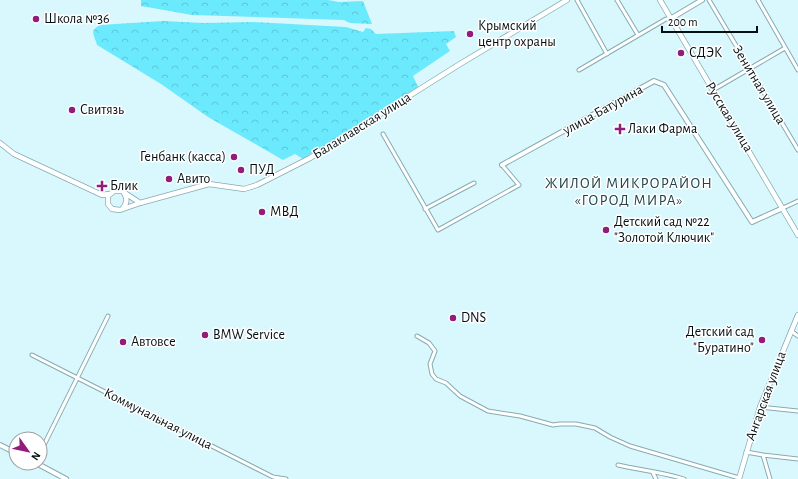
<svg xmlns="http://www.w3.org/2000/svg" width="798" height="479" font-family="'Alegreya Sans',sans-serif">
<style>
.forest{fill:url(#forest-crowns)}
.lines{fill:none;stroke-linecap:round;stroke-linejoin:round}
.minor-casing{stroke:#86abb2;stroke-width:5}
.tertiary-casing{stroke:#86abb2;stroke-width:6}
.secondary-casing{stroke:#86abb2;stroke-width:6}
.minor{stroke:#fff;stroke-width:3}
.tertiary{stroke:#fff;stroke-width:4}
.secondary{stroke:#fff;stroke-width:4.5}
.poi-dot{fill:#911c7b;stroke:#fff;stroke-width:1.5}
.labels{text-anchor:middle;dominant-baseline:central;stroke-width:3;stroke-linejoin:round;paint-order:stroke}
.poi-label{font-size:14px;fill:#030f11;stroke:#fff;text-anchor:start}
.street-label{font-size:14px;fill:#030f11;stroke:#fff}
.neighbourhood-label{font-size:15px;letter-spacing:1px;fill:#22444a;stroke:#fff}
</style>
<defs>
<pattern id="forest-crowns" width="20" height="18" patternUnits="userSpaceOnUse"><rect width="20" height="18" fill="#6beafd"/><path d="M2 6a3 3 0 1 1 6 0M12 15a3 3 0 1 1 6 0" fill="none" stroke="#5bc8d8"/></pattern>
</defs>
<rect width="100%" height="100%" fill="#d9f8fe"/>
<path class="forest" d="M 141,0 L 328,0 L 339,2 L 363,1 L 372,24 L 350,23 L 344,20 L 192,15 L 141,6 Z
M 163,21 L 204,23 L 253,22 L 346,27 L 363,32 L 366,28 L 371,29 L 376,34 L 454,31 L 456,37 L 446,44 L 450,51 L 413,76 L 418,87 L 303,159 L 295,154 L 283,160 L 208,117 L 161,84 L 97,45 C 94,34 89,31 100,25 Z"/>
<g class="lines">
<g class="minor-casing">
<path id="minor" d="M 577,0 L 607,54
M 617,0 L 638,35
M 709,0 L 798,150
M 758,0 L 798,70
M 579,70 L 666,19 L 670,19
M 713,90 L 785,48
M 383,134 L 438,230 L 519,185 L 502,165
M 783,208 L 798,201
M 425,209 L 474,183
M 791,331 L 798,336
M 417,336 L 429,343 L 435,351 L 430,364 L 432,374 L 436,379 L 446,383 L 460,396 L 488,411 L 520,416 L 553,425 L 560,424 L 576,424 L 595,428 L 610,437 L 630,446 L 739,478
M 32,355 L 273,477 L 286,479
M 760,407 L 798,411
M 746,452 L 763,455 L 798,459
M 40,453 L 108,316
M 763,455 L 770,479
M 618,465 C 639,470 663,472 684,479
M 653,473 L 656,479"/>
</g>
<g class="tertiary-casing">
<path id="tertiary" d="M 670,19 L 702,0
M 502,165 L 654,81 L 664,85 L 752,222 L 783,208
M 0,445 L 16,453
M 36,463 L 66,479"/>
</g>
<g class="secondary-casing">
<path id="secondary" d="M 660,0 L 798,235
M 0,143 L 14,154 L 102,195 L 109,194
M 123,191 L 114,191 L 108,196 L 108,204 L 112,209 L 120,210 L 140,203 L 209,184 L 244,189 L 257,185 L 310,158 L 460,64 L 567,0
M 125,193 L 140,203
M 122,209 C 127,204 128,199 124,193
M 739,479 L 760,407 L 798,315"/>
</g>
<use href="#minor" class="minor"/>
<use href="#tertiary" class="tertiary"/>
<use href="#secondary" class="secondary"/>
</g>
<g class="poi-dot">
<circle cx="36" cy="19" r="4"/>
<circle cx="470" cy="34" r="4"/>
<circle cx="681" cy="53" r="4"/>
<circle cx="72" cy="110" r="4"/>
<path d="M618 123h4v4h4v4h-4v4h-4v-4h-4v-4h4z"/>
<circle cx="234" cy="157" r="4"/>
<circle cx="241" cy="170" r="4"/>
<circle cx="169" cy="179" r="4"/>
<path d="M100 180h4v4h4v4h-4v4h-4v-4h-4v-4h4z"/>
<circle cx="262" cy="212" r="4"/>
<circle cx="606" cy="230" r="4"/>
<circle cx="453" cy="318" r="4"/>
<circle cx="205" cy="335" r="4"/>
<circle cx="762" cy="340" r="4"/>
<circle cx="123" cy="342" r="4"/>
</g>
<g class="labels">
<g class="poi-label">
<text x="44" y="19">Школа №36</text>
<text x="478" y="26">Крымский<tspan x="478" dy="16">центр охраны</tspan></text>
<text x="689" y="53">СДЭК</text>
<text x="80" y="110">Свитязь</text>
<text x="628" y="129">Лаки Фарма</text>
<text x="226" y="157" text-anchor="end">Генбанк (касса)</text>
<text x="249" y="170">ПУД</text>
<text x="177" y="179">Авито</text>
<text x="110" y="186">Блик</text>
<text x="270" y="212">МВД</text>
<text x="614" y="222">Детский сад №22<tspan x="614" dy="16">"Золотой Ключик"</tspan></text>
<text x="461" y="318">DNS</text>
<text x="754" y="332" text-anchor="end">Детский сад<tspan x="754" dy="16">"Буратино"</tspan></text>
<text x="213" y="335">BMW Service</text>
<text x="131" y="342">Автовсе</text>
</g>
<g class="street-label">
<text transform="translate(759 85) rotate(59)">Зенитная улица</text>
<text transform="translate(603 110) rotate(-29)">улица Батурина</text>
<text transform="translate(729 117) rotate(59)">Русская улица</text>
<text transform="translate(362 126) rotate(-32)">Балаклавская улица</text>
<text transform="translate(766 396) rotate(-70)">Ангарская улица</text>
<text transform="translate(158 419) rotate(27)">Коммунальная улица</text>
</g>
<g class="neighbourhood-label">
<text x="629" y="183">ЖИЛОЙ МИКРОРАЙОН<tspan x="629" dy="17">«ГОРОД МИРА»</tspan></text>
</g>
</g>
<g transform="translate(28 451) rotate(123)"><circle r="19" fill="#ffffff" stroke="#9a9fa0"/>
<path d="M0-3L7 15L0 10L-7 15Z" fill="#911c7b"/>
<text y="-6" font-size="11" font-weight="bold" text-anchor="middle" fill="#030f11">N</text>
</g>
<path d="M662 26v6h95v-6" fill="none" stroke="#030f11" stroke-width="2"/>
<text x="668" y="26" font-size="12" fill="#030f11" stroke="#ffffff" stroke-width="3" paint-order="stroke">200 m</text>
</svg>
